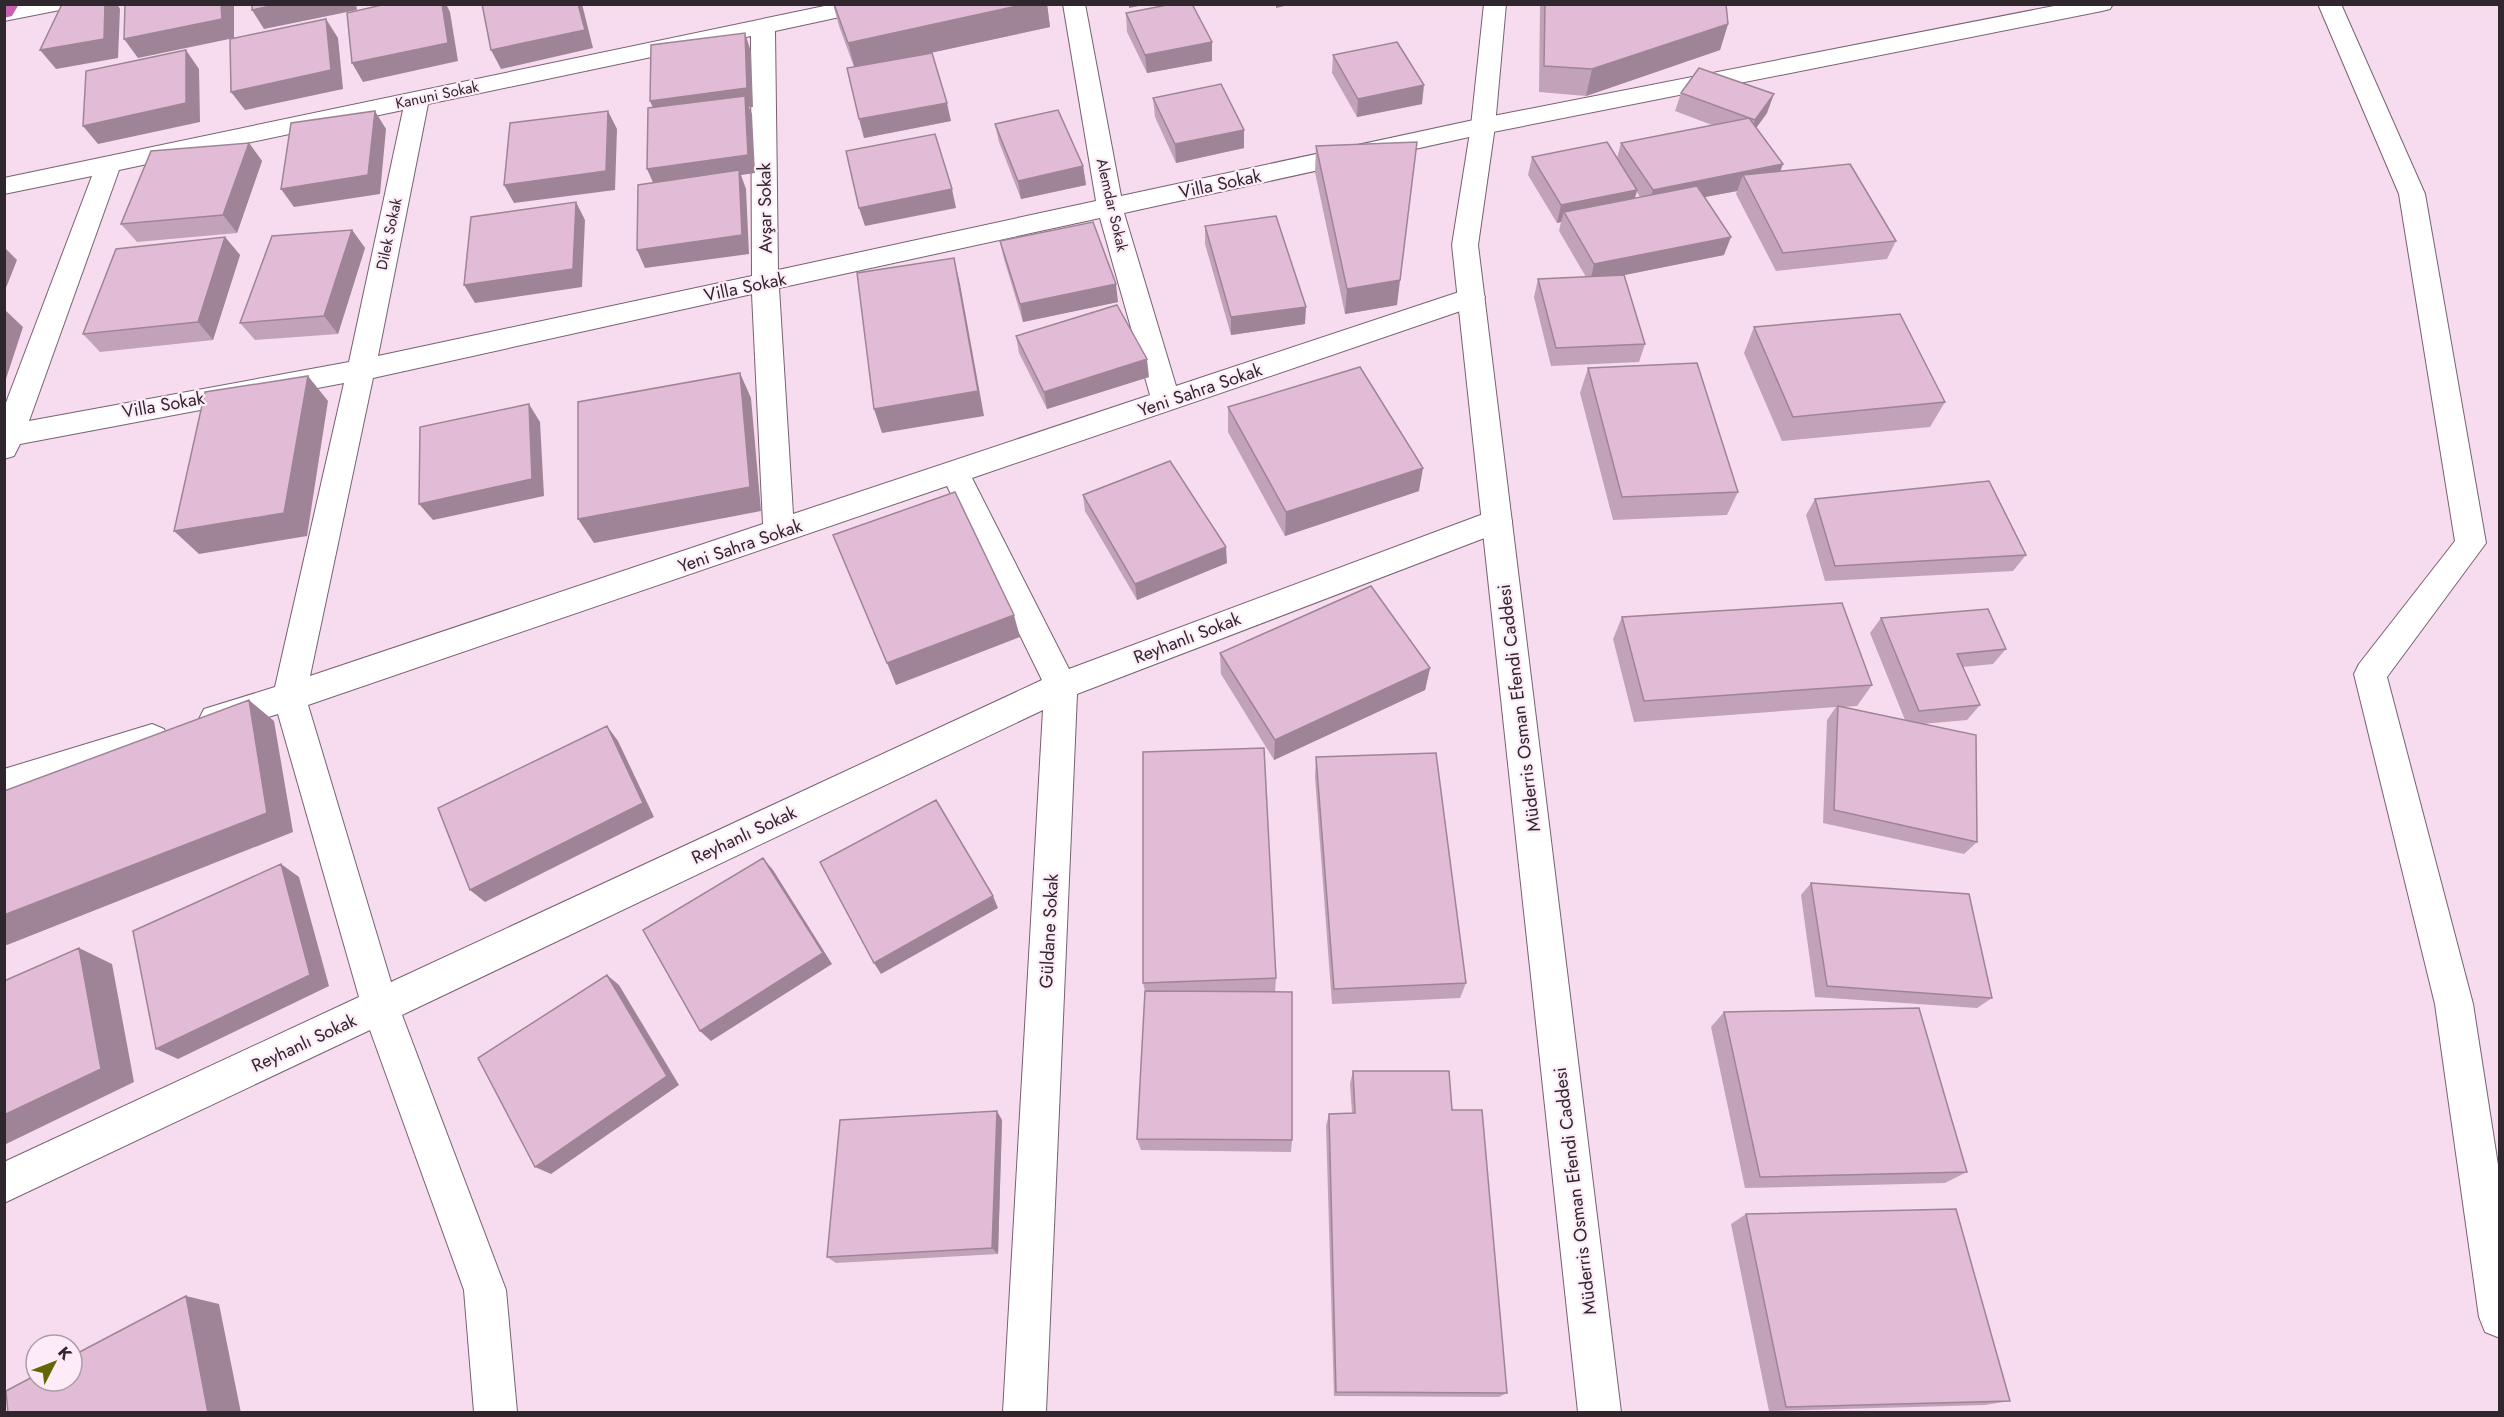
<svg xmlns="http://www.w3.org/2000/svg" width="2504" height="1417" font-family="Jost,sans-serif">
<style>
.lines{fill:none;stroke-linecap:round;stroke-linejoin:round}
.street-casing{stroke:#786171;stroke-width:2}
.secondary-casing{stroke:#786171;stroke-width:2}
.highway-casing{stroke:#fff;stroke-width:2}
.street{fill:#fff;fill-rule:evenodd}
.secondary{fill:#fff;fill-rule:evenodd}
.highway{fill:#c762b1;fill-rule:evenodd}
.wall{fill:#c2a2b9;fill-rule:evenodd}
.shaded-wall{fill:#9e8496}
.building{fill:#e2bcd7;stroke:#9e8496;stroke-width:1.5}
.labels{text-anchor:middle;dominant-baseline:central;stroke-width:4.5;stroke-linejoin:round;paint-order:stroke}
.far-street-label{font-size:15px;fill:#30262d;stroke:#fdecf8}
.street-label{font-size:18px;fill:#30262d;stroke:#fdecf8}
</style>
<rect width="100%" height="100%" fill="#f6dcee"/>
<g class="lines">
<g class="street-casing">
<path id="street" d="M 18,4 L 68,4 L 65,9 L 4,21 L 4,7 Z
M 834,4 L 880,4 L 877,9 L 775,31 L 778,270 L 1096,201 L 1063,4 L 1085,4 L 1121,196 L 1483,118 L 2064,4 L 2113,4 L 2110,9 L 2102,11 L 1483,134 L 1124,213 L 1176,386 L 1471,288 L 1481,290 L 1485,297 L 1481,304 L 972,478 L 1069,669 L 1486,513 L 1497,509 L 1508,513 L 1512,521 L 1508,529 L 1077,694 L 1046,1412 L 1003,1412 L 1043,710 L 402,1015 L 506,1290 L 517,1412 L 474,1412 L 464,1290 L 370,1030 L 4,1203 L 4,1162 L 359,997 L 278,714 L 216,733 L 204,729 L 199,719 L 204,709 L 275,687 L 344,383 L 20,444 L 14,456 L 4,459 L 4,408 L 92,176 L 4,194 L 4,178 ZM 751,36 L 752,276 L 378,356 L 428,104 ZM 403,110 L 349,362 L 29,421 L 119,170 ZM 1100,218 L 1150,395 L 793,514 L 779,288 ZM 752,294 L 763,524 L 310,676 L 373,378 ZM 947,486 L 1042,680 L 391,982 L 308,705 Z
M 2318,4 L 2341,4 L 2425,194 L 2486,543 L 2387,677 L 2473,1004 L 2500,1178 L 2500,1338 L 2485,1332 L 2479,1317 L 2435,1004 L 2354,674 L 2359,664 L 2455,541 L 2399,194 Z
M 152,724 L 164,729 L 169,739 L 164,749 L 4,799 L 4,769 Z"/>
</g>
<g class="secondary-casing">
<path id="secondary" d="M 1484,4 L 1506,4 L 1495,126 L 1478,245 L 1621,1412 L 1578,1412 L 1452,245 L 1471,126 Z"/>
</g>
<g class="highway-casing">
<path id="highway" d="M 4,4 L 19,4 L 12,16 L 4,18 Z"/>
</g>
<use href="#street" class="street"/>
<use href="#secondary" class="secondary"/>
<use href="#highway" class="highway"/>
</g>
<path class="wall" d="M 833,4 L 1047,4 L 1050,27 L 926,54 L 951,121 L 864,138 L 854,67 L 839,26 Z
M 1540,4 L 1726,4 L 1728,24 L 1720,50 L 1586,96 L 1539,92 Z
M 1126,13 L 1212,61 L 1147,73 L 1127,32 Z
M 1333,55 L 1422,104 L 1357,117 L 1332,73 Z
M 1681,93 L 1767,113 L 1756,128 L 1781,171 L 1896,241 L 1887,259 L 1776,271 L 1736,194 L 1737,191 L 1704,197 L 1724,255 L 1624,275 L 1645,344 L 1639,362 L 1551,366 L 1534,297 L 1538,279 L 1586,277 L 1559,231 L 1561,222 L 1557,223 L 1528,175 L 1532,157 L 1617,158 L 1621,143 L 1712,125 L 1675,111 ZM 1637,192 L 1640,197 L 1635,198 Z
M 1153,98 L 1244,148 L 1176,163 L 1155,117 Z
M 995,124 L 1083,166 L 1086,185 L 1021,199 L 999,142 Z
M 249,143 L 262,161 L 237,233 L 137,242 L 121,224 Z
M 1316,146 L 1397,305 L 1345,314 L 1315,172 Z
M 1205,226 L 1305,324 L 1231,335 L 1205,244 Z
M 352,230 L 365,248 L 338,334 L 255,340 L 240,323 Z
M 225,237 L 240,255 L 213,340 L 100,352 L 83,334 Z
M 1000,241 L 1118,302 L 1023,322 L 1004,259 Z
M 1754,327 L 1945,402 L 1930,427 L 1782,441 L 1744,353 Z
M 1016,336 L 1149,377 L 1047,409 L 1019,353 Z
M 1588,368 L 1738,492 L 1727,515 L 1613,520 L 1580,393 Z
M 1228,407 L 1419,491 L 1285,536 L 1228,432 Z
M 1083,495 L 1227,563 L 1137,600 L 1085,511 Z
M 1815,499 L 2026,555 L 2013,571 L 1825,581 L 1806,515 Z
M 1622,617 L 1872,685 L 1857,706 L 1843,707 L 1905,720 L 1870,633 L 1881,618 L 2006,649 L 1993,664 L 1963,667 L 1980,705 L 1967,720 L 1922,724 L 1977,842 L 1964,854 L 1823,823 L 1827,720 L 1836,707 L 1634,722 L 1613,639 Z
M 1220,653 L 1430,668 L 1425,690 L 1274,760 L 1221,674 Z
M 1316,757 L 1466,983 L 1460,998 L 1332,1004 L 1315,777 Z
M 1811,883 L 1992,998 L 1977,1008 L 1815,997 L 1801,895 Z
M 1276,978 L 1275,992 L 1292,1140 L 1291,1152 L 1141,1150 L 1137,1139 L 1145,991 L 1143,983 Z
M 1724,1012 L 1967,1172 L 1945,1183 L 1745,1188 L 1711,1027 Z
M 1353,1071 L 1452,1110 L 1507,1393 L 1499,1397 L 1334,1396 L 1326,1126 L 1329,1114 L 1352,1113 L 1350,1084 Z
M 1002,1120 L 998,1254 L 836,1263 L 827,1257 Z
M 1746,1214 L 2010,1401 L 1985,1405 L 1769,1411 L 1731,1224 Z"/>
<path class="shaded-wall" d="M 105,4 L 117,4 L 120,9 L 118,58 L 56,69 L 40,50 Z
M 221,4 L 234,4 L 234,38 L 138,58 L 124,39 Z
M 280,4 L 356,4 L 357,10 L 264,29 L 252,10 Z
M 442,4 L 446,4 L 450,12 L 458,61 L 363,82 L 352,63 Z
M 578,4 L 582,4 L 593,48 L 501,69 L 491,50 Z
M 1026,4 L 1047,4 L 1050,27 L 855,69 L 848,43 Z
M 1129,4 L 1149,4 L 1129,8 Z
M 1276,4 L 1293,4 L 1276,8 Z
M 326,19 L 338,38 L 343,89 L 245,110 L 231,92 Z
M 1728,24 L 1720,50 L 1586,96 L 1592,69 Z
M 745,33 L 751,52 L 753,107 L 749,107 L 752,114 L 755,173 L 741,175 L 746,189 L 749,254 L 645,268 L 637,250 L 655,187 L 647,169 L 658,119 L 650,101 Z
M 1212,42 L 1212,61 L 1147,73 L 1145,55 Z
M 186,50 L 199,69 L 200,122 L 98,144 L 83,126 Z
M 1424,85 L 1422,104 L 1357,117 L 1358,99 Z
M 1774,94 L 1767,113 L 1748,139 L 1755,120 Z
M 947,103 L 951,121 L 864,138 L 859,119 Z
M 375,111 L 386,129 L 380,194 L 294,207 L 281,189 Z
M 608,111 L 617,129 L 615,190 L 514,203 L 504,185 Z
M 1244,130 L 1244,148 L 1176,163 L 1175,144 Z
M 1417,142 L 1397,305 L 1345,314 L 1347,289 Z
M 249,143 L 262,161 L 237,233 L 223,215 Z
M 1783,164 L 1776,183 L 1743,175 L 1737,191 L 1647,208 L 1653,190 Z
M 1083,166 L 1086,185 L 1021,199 L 1018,181 Z
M 952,189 L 956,208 L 865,226 L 859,208 Z
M 1637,190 L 1632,208 L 1564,212 L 1561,222 L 1557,223 L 1561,205 Z
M 576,202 L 585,220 L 582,287 L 475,303 L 464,285 Z
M 352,230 L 365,248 L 338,334 L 324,316 Z
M 225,237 L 240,255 L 213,340 L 198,322 Z
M 1731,237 L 1724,255 L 1590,282 L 1594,264 Z
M 4,247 L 17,260 L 4,293 Z
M 954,258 L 960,284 L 984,416 L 882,433 L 874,409 Z
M 1116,284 L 1118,302 L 1023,322 L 1020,304 Z
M 1306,307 L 1305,324 L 1231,335 L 1231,317 Z
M 4,309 L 23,327 L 4,385 Z
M 1147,359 L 1149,377 L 1047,409 L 1044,392 Z
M 740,373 L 751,398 L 761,511 L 594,543 L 578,519 Z
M 308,376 L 328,401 L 307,536 L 199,554 L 174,531 Z
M 529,404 L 540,422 L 544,496 L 433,520 L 419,504 Z
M 1423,468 L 1419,491 L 1285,536 L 1286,512 Z
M 1226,547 L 1227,563 L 1137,600 L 1135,584 Z
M 1014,615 L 1020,637 L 896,685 L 887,663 Z
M 1430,668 L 1425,690 L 1274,760 L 1275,740 Z
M 249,700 L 274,721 L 293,832 L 7,945 L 4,944 L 4,915 Z
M 607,726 L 618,741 L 654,817 L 485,902 L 470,890 Z
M 763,858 L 773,870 L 832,964 L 711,1041 L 700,1031 Z
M 281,864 L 299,877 L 329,986 L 178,1059 L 156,1049 Z
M 993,896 L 998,908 L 881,974 L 874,963 Z
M 79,948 L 112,964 L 134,1082 L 4,1145 L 4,1115 Z
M 607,975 L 619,985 L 679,1085 L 551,1174 L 535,1167 Z
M 997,1111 L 1002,1120 L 998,1254 L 992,1248 Z
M 186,1296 L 219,1304 L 241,1413 L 208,1413 Z"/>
<path class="building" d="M 62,4 L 105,4 L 104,39 L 40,50 Z
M 125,4 L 221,4 L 222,19 L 124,39 Z
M 252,4 L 280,4 L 252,10 Z
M 386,4 L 442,4 L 448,43 L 352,63 L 347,13 Z
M 482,4 L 578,4 L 585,30 L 491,50 Z
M 834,4 L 1026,4 L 848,43 Z
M 1172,4 L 1192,4 L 1212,42 L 1145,55 L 1126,13 Z
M 1545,4 L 1726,4 L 1728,24 L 1592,69 L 1544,66 Z
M 326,19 L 331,70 L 231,92 L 230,39 Z
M 745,33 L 747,88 L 650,101 L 651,45 Z
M 1397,42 L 1424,85 L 1358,99 L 1333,55 Z
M 186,50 L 186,103 L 83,126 L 86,71 Z
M 932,53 L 947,103 L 859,119 L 847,68 Z
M 1699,68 L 1774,94 L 1755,120 L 1681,93 Z
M 1221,84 L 1244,130 L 1175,144 L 1153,98 Z
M 745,96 L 748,155 L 647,169 L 648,108 Z
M 1058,110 L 1083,166 L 1018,181 L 995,124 Z
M 375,111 L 368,175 L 281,189 L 291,123 Z
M 608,111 L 606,171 L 504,185 L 510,123 Z
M 1749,118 L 1783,164 L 1653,190 L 1621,143 Z
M 935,134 L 952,189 L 859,208 L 846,151 Z
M 1417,142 L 1400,280 L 1347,289 L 1316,146 Z
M 1607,142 L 1637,190 L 1561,205 L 1532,157 Z
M 249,143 L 223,215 L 121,224 L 151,151 Z
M 1850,164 L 1896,241 L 1783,253 L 1743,175 Z
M 739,170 L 742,235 L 637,250 L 638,185 Z
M 1697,186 L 1731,237 L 1594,264 L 1564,212 Z
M 576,202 L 573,269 L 464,285 L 471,217 Z
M 1276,216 L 1306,307 L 1231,317 L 1205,226 Z
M 1093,222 L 1116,284 L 1020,304 L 1000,241 Z
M 352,230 L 324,316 L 240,323 L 272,236 Z
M 225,237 L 198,322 L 83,334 L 116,249 Z
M 954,258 L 978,391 L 874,409 L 857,273 Z
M 1624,275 L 1645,344 L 1556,348 L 1538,279 Z
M 1117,305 L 1147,359 L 1044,392 L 1016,336 Z
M 1900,314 L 1945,402 L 1793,417 L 1754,327 Z
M 1697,363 L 1738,492 L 1622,497 L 1588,368 Z
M 1360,367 L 1423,468 L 1286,512 L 1228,407 Z
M 740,373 L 750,487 L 578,519 L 578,402 Z
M 308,376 L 284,513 L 174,531 L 205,392 Z
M 529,404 L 532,479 L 419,504 L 420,427 Z
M 1170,461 L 1226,547 L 1135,584 L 1083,495 Z
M 1989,481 L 2026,555 L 1835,566 L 1815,499 Z
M 955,492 L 1014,615 L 887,663 L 833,535 Z
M 1371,586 L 1430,668 L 1275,740 L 1220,653 Z
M 1842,603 L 1872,685 L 1644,701 L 1622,617 Z
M 1988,609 L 2006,649 L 1957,654 L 1980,705 L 1919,711 L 1881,618 Z
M 249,700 L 267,813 L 4,915 L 4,791 Z
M 1838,706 L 1976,735 L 1977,842 L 1834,810 Z
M 607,726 L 643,803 L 470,890 L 438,808 Z
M 1264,748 L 1276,978 L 1143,983 L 1143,752 Z
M 1436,753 L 1466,983 L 1334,989 L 1316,757 Z
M 936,800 L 993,896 L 874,963 L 820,862 Z
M 763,858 L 823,953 L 700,1031 L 643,930 Z
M 281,864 L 310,975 L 156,1049 L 133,931 Z
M 1811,883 L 1969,894 L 1992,998 L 1827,986 Z
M 79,948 L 101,1069 L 4,1115 L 4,981 Z
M 607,975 L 667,1076 L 535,1167 L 478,1058 Z
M 1145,991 L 1292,992 L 1292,1140 L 1137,1139 Z
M 1919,1008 L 1967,1172 L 1760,1177 L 1724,1012 Z
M 1353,1071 L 1449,1071 L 1452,1110 L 1482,1110 L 1507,1393 L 1336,1392 L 1329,1114 L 1355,1113 Z
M 997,1111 L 992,1248 L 827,1257 L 840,1120 Z
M 1956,1209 L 2010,1401 L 1786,1407 L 1746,1214 Z
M 186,1296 L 208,1413 L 8,1413 L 6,1391 L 36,1375 L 36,1381 L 72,1381 L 72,1356 Z"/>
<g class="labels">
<g class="far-street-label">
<text transform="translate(437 95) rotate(-12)">Kanuni Sokak</text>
<text transform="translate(1112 205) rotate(77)">Alemdar Sokak</text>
<text transform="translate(389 234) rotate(-78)">Dilek Sokak</text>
</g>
<g class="street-label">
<text transform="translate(1220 184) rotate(-12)">Villa Sokak</text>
<text transform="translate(765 208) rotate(-91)">Avşar Sokak</text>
<text transform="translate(745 287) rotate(-12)">Villa Sokak</text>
<text transform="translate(1200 390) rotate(-19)">Yeni Sahra Sokak</text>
<text transform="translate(163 405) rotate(-10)">Villa Sokak</text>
<text transform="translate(740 546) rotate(-19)">Yeni Sahra Sokak</text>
<text transform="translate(1187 638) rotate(-21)">Reyhanlı Sokak</text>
<text transform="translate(1519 708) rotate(-97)">Müderris Osman Efendi Caddesi</text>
<text transform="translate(744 835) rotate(-25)">Reyhanlı Sokak</text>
<text transform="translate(1049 931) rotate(-87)">Güldane Sokak</text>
<text transform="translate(304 1043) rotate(-25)">Reyhanlı Sokak</text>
<text transform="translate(1575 1191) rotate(-97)">Müderris Osman Efendi Caddesi</text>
</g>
</g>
<rect width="2504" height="1417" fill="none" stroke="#30262d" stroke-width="12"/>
<g transform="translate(54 1363) rotate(48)"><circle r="28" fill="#fdecf8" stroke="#ab9da7" stroke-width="1.5"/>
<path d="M0-4.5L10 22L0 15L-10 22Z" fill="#626704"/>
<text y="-9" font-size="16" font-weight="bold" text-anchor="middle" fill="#30262d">K</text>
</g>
</svg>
